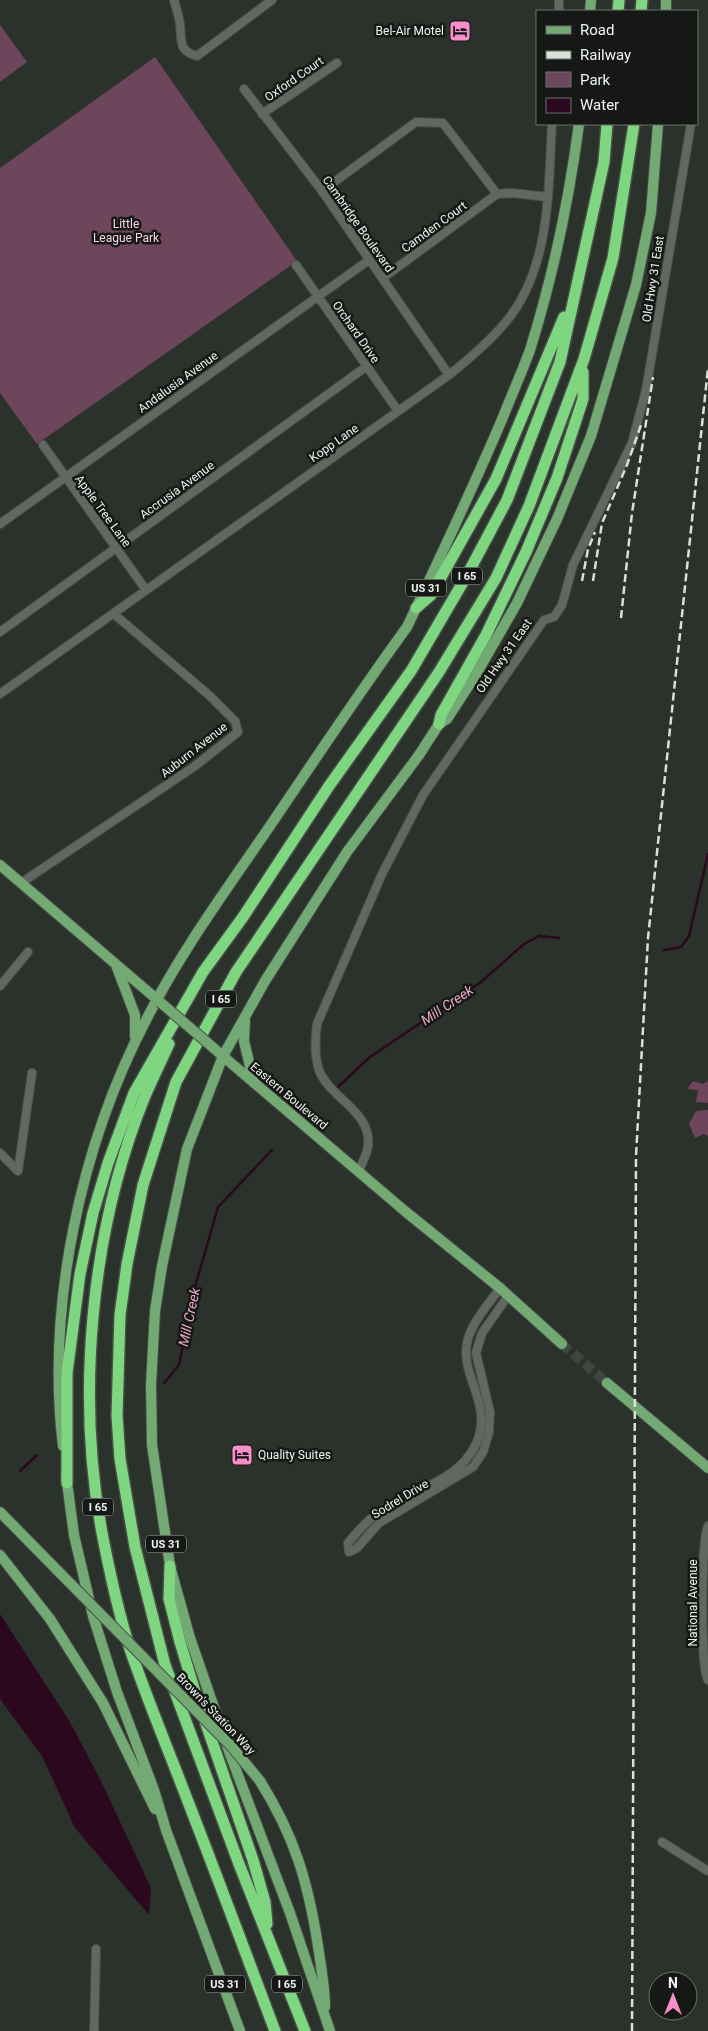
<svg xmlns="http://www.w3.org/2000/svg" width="708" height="2031" font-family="Roboto,sans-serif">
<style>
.green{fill:#6e465c}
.water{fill:#2b081d}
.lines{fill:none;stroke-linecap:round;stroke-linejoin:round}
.stream{stroke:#2b081d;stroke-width:2.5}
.major-tunnel{stroke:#3f463f;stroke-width:10;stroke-dasharray:10 5;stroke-linecap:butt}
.minor-casing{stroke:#484e48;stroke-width:10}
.major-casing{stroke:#484e48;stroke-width:12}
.highway-casing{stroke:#484e48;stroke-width:14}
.minor{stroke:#616861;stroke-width:8}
.major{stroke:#73aa74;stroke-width:10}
.highway{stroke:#7fd681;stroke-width:11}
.rail{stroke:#dadfda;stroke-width:2.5;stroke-dasharray:8 4;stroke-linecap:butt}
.major-bridge-casing{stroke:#484e48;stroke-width:12;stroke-linecap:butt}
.major-bridge{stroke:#73aa74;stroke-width:10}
.labels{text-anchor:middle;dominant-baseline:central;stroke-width:5;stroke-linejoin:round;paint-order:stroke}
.shield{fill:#151815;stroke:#aeb3ae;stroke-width:1}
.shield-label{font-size:11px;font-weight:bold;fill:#f0f5f0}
.poi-label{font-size:12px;fill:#f0f5f0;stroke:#151815;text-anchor:end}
.street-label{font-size:12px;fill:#f0f5f0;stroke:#151815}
.park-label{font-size:12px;fill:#fdd2e8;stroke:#151815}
.water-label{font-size:14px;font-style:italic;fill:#eea8cd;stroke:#151815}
</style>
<rect width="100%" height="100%" fill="#2b322b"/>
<path class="green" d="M 0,25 L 27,62 L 0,82 Z
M 155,57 L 297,261 L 37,444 L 0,393 L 0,168 Z
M 693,1081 L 703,1084 L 708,1081 L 708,1103 L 696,1102 L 698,1090 L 687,1089 Z
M 708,1110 L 708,1136 L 704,1134 L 695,1138 L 689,1124 L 696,1111 Z"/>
<path class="water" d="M 0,1614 L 70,1722 L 101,1781 L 151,1888 L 149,1915 L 75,1828 L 42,1756 L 0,1699 Z"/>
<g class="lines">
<path class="stream" d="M 664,950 L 681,947 L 689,936 L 708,854
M 338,1087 L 370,1057 L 481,982 L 524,944 L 539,936 L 559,938
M 164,1383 L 179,1365 L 193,1294 L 218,1207 L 272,1150
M 20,1471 L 37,1455"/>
<path class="major-tunnel" d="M 562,1344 L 607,1383"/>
<g class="minor-casing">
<path id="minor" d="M 174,0 C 176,8 179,16 180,24 C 182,41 178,51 197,56 L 272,0
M 559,11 L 559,0
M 244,89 L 322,191 L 449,375
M 262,114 L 337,63
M 322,191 L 416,122 L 443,123 L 497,194 L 512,193 L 548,197
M 296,265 L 398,411
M 383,278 L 497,194
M 43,445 L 146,590
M 0,524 L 369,260
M 0,632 L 367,366
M 0,694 L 449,375 C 469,359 489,342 505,323 C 551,269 548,190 552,124
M 21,883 L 195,766 L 238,732 L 235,721 L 210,696 L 114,614
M 0,986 L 28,952
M 0,1153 L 18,1171
M 18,1171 L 32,1073
M 359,1171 C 362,1163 367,1154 368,1146 C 372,1111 330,1099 319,1070 C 314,1055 315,1039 317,1024 L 382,874 L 423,795 L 544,620 L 554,617 L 562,605 L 573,565 L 632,443 L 646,390 L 691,124
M 500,1288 C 488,1305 471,1323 467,1343 C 460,1376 494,1405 476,1444 C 459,1482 408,1491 377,1513 C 366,1522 357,1532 348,1543 L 349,1552 L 357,1548 L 379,1523 L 473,1467 L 483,1452 L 489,1432 L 490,1412 L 476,1353 L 482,1333 L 508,1296
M 708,1526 C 701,1542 700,1666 708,1680
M 662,1842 L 708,1871
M 94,2031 L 96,1949"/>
</g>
<g class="major-casing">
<path id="major" d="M 590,11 L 591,0
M 666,11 L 666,0
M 0,865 L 160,1002
M 116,965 L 135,1015 L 135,1037
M 245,1021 L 244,1041 L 254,1083
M 218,1052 L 406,1212 L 500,1288 L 562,1344
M 607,1383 L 708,1468
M 63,1446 C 46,1305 81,1145 146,1020 C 182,949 230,885 274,820 C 318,755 361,690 407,627 C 440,558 473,488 503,417 C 512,394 522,372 530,350 C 553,276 569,200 579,124
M 66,1475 L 74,1535 L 93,1616 L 117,1692 L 154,1790 L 166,1830 L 240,2031
M 0,1512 L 58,1571
M 0,1555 L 50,1619 L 103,1703 L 155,1809
M 260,1781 C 295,1837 308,1882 318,1946 C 321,1967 325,1987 325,2007
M 330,2031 L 290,1913 L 230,1754 L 190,1638 L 170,1566 L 152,1445 L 151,1385 L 155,1311 L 162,1266 L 187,1149 L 223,1056 L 265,981 L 347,852 L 419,755 L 439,724 L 447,719 L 475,676 L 517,603 L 557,519 L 591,436 L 636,285 L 651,213 L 658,124"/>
</g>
<g class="highway-casing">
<path id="highway" d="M 618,11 L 619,0
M 641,11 L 642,0
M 416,608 L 431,595 L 496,479 L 564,317
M 439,724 L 441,715 L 486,635 L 526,552 L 557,478 L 583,399 L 583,372
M 169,1044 C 161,1061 153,1078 145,1096 C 90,1231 75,1401 104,1543 C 111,1578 119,1615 130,1649 C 147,1699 168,1749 187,1799 C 217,1876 246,1954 275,2031
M 67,1483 L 67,1373 L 80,1274 L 93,1213 L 108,1163 L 134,1093 L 203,972 L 243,917 L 329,786 L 411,671 L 466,577 L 507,500 L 560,362 L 604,162 L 607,124
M 170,1566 L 169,1599 L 180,1642 L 196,1695 L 253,1860 L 265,1902 L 267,1924
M 305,2031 L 239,1864 L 165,1665 L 135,1547 L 120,1459 L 117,1416 L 120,1315 L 127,1264 L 143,1185 L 176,1082 L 236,972 L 439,672 L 496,578 L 529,506 L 584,359 L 613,258 L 634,124"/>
</g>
<use href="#minor" class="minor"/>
<use href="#major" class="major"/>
<use href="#highway" class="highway"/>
<path class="rail" d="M 582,581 L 588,549 L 595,532
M 593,581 L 602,523 L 627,465 L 641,425
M 621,618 L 632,513 L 653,377
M 632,2031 L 636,1156 L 648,938 L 708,368"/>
<g class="major-bridge-casing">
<path id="major-bridge" d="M 160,1002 L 216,1050
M 58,1571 L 232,1747 L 260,1781"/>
</g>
<use href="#major-bridge" class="major-bridge"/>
</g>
<defs>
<g id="hotel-square" transform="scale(1.125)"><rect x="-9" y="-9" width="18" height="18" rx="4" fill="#f98fca" stroke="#151815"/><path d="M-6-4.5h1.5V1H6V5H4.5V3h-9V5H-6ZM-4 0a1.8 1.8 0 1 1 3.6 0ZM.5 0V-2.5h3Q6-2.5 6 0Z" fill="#111"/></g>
</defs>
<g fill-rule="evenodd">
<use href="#hotel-square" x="460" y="31"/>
<use href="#hotel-square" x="242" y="1455"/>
</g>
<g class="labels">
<g class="shield">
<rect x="452" y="567.5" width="30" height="17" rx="4"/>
<rect x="406" y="579.5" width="40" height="17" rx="4"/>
<rect x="206" y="990.5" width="30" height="17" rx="4"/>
<rect x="83" y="1498.5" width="30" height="17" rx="4"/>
<rect x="146" y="1535.5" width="40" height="17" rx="4"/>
<rect x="205" y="1975.5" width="40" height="17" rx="4"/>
<rect x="272" y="1975.5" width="30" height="17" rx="4"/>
</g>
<g class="shield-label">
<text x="467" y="576">I 65</text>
<text x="426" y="588">US 31</text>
<text x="221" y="999">I 65</text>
<text x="98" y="1507">I 65</text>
<text x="166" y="1544">US 31</text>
<text x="225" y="1984">US 31</text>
<text x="287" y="1984">I 65</text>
</g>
<g class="poi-label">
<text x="444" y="31">Bel-Air Motel</text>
<text x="258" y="1455" text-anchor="start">Quality Suites</text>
</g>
<g class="street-label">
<text transform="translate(294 79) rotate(-35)">Oxford Court</text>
<text transform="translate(358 224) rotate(55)">Cambridge Boulevard</text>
<text transform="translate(434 227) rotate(-36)">Camden Court</text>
<text transform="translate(653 279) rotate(-81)">Old Hwy 31 East</text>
<text transform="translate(356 332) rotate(55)">Orchard Drive</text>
<text transform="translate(178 382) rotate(-36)">Andalusia Avenue</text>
<text transform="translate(334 443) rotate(-35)">Kopp Lane</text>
<text transform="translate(177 490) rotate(-36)">Accrusia Avenue</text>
<text transform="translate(103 511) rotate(54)">Apple Tree Lane</text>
<text transform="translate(504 656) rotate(-55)">Old Hwy 31 East</text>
<text transform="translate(194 750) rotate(-38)">Auburn Avenue</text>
<text transform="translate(289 1096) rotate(40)">Eastern Boulevard</text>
<text transform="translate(400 1499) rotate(-31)">Sodrel Drive</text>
<text transform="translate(693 1603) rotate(-90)">National Avenue</text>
<text transform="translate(216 1714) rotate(46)">Brown's Station Way</text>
</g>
<g class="park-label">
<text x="126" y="224">Little<tspan x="126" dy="14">League Park</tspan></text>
</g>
<g class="water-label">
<text transform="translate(447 1005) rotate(-34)">Mill Creek</text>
<text transform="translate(189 1317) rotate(-78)">Mill Creek</text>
</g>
</g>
<rect x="536" y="10" width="162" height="115" fill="#151815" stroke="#6d706d"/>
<rect x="546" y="26" width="25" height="8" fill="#73aa74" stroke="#6d706d"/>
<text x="580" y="35" font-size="15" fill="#f0f5f0">Road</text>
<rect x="546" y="51" width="25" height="8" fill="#dadfda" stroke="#6d706d"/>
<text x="580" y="60" font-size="15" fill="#f0f5f0">Railway</text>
<rect x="546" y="72" width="25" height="15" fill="#6e465c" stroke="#6d706d"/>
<text x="580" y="85" font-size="15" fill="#f0f5f0">Park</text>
<rect x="546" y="98" width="25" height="15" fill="#2b081d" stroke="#6d706d"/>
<text x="580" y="110" font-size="15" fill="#f0f5f0">Water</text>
<g transform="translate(673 1996)"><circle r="24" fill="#151815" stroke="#6d706d"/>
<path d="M0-4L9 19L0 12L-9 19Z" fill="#f98fca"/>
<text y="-8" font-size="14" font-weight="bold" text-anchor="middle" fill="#f0f5f0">N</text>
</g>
</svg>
